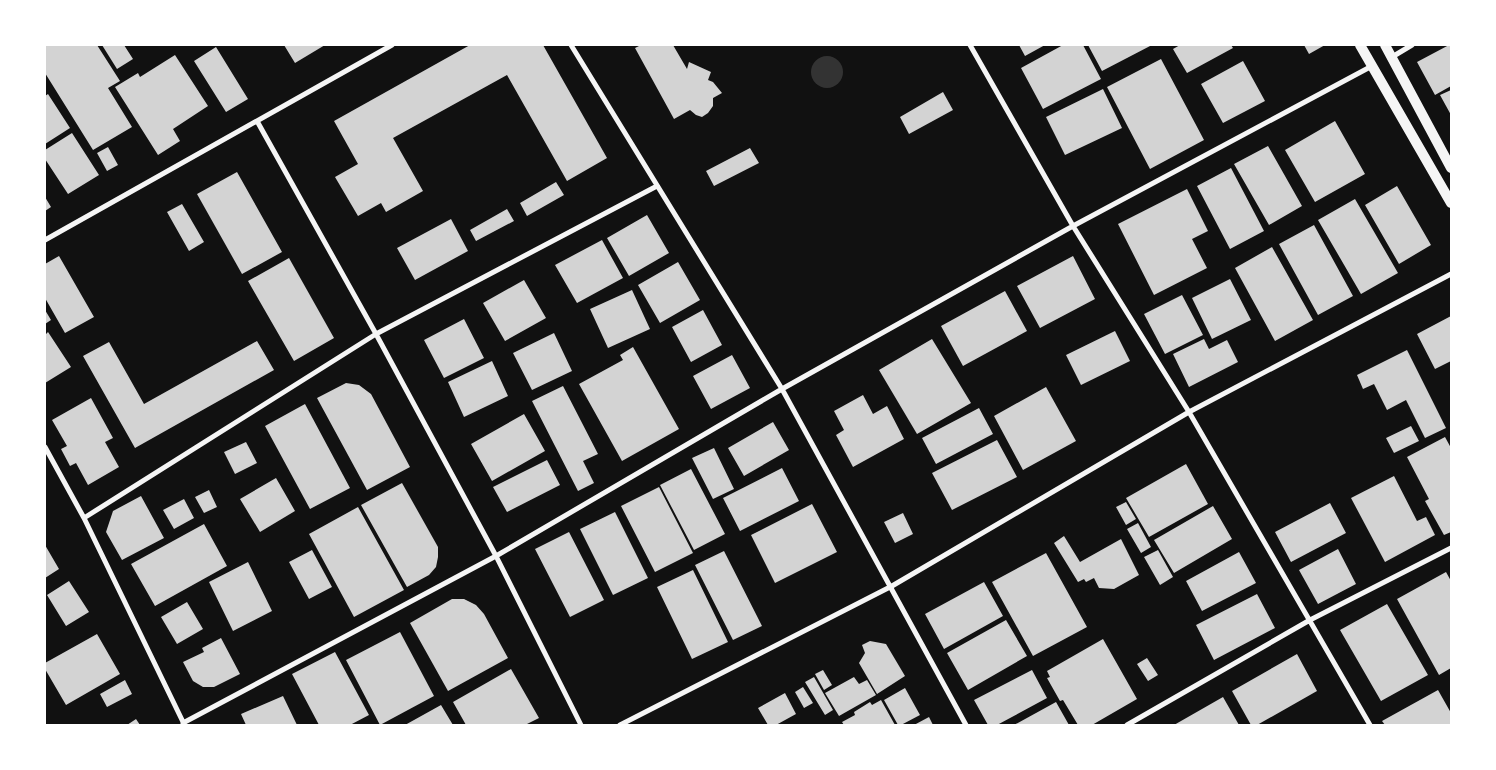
<svg xmlns="http://www.w3.org/2000/svg" width="1496" height="770" font-family="'Nunito Sans',sans-serif">
<style>
.water{fill:#333}
.building{fill:#d3d3d3}
.lines{fill:none;stroke-linecap:round;stroke-linejoin:round}
.minor{stroke:#f5f5f5;stroke-width:5}
.secondary{stroke:#f5f5f5;stroke-width:10}
</style>
<rect width="100%" height="100%" fill="#111"/>
<path class="water" d="M811 72a16 16 0 1 1 32 0a16 16 0 1 1-32 0Z"/>
<path class="building" d="M 45,45 L 97,45 L 120,81 L 108,88 L 132,127 L 93,150 L 45,73 Z
M 102,45 L 124,45 L 133,59 L 117,69 Z
M 284,45 L 325,45 L 295,63 Z
M 470,45 L 543,45 L 607,158 L 567,181 L 507,75 L 393,138 L 423,191 L 386,212 L 381,203 L 358,216 L 335,177 L 358,164 L 334,121 Z
M 641,45 L 673,45 L 687,69 L 689,62 L 711,72 L 708,80 L 713,82 L 722,93 L 713,98 L 713,106 L 708,113 L 702,117 L 696,115 L 690,110 L 674,119 L 635,48 Z
M 1019,45 L 1045,45 L 1025,56 Z
M 1063,45 L 1083,45 L 1101,79 L 1043,109 L 1021,68 Z
M 1088,45 L 1152,45 L 1102,71 Z
M 1180,45 L 1231,45 L 1233,48 L 1187,73 L 1173,49 Z
M 1304,45 L 1325,45 L 1309,54 Z
M 1449,45 L 1451,45 L 1451,86 L 1435,95 L 1417,62 Z
M 216,47 L 248,99 L 226,112 L 194,61 Z
M 175,55 L 208,106 L 173,129 L 180,141 L 158,155 L 115,87 L 138,73 L 140,77 Z
M 1161,59 L 1204,140 L 1150,169 L 1107,87 Z
M 1243,61 L 1265,101 L 1223,123 L 1201,84 Z
M 1103,89 L 1122,128 L 1065,155 L 1046,117 Z
M 1451,90 L 1451,115 L 1440,95 Z
M 943,92 L 953,110 L 909,134 L 900,117 Z
M 48,94 L 70,128 L 45,144 L 45,96 Z
M 1335,121 L 1365,174 L 1315,202 L 1285,150 Z
M 72,133 L 99,175 L 68,194 L 45,159 L 45,150 Z
M 1268,146 L 1302,206 L 1269,225 L 1234,164 Z
M 108,147 L 118,165 L 107,171 L 97,153 Z
M 750,148 L 759,163 L 714,186 L 706,171 Z
M 1231,168 L 1264,231 L 1230,249 L 1197,186 Z
M 237,172 L 282,252 L 242,274 L 197,194 Z
M 556,182 L 564,195 L 527,216 L 520,203 Z
M 1397,186 L 1431,245 L 1399,264 L 1365,205 Z
M 1187,189 L 1208,231 L 1192,239 L 1207,268 L 1154,295 L 1118,224 Z
M 45,197 L 51,207 L 45,211 Z
M 1355,199 L 1398,273 L 1361,294 L 1318,220 Z
M 182,204 L 204,242 L 189,251 L 167,212 Z
M 507,209 L 514,221 L 476,241 L 470,230 Z
M 647,215 L 669,253 L 629,276 L 607,238 Z
M 451,219 L 468,251 L 415,280 L 397,248 Z
M 1314,225 L 1353,296 L 1318,315 L 1279,244 Z
M 602,240 L 623,278 L 577,303 L 555,265 Z
M 1272,247 L 1313,320 L 1275,341 L 1235,268 Z
M 59,256 L 94,317 L 65,333 L 45,298 L 45,264 Z
M 1073,256 L 1095,299 L 1040,328 L 1017,286 Z
M 289,258 L 334,338 L 294,361 L 248,281 Z
M 678,262 L 700,300 L 660,323 L 638,285 Z
M 1230,279 L 1251,320 L 1212,339 L 1192,298 Z
M 524,280 L 546,318 L 505,341 L 483,303 Z
M 632,290 L 650,329 L 608,348 L 590,309 Z
M 1005,291 L 1027,331 L 963,366 L 941,326 Z
M 1182,295 L 1203,335 L 1165,354 L 1144,314 Z
M 45,310 L 51,320 L 45,324 Z
M 703,310 L 722,345 L 691,362 L 672,327 Z
M 1451,316 L 1451,361 L 1435,369 L 1417,334 Z
M 464,319 L 484,358 L 444,378 L 424,340 Z
M 1115,331 L 1130,361 L 1081,385 L 1066,355 Z
M 48,332 L 71,367 L 45,383 L 45,335 Z
M 554,333 L 572,371 L 532,390 L 513,353 Z
M 932,339 L 971,403 L 917,434 L 879,370 Z
M 1204,339 L 1209,349 L 1227,340 L 1238,362 L 1189,387 L 1173,354 Z
M 257,341 L 274,370 L 135,448 L 83,356 L 109,342 L 144,404 Z
M 633,347 L 679,429 L 622,461 L 579,384 L 623,360 L 620,355 Z
M 1407,350 L 1446,428 L 1425,438 L 1406,400 L 1387,410 L 1374,384 L 1363,389 L 1357,375 Z
M 732,355 L 750,388 L 711,409 L 693,376 Z
M 492,361 L 508,396 L 464,417 L 448,382 Z
M 346,383 L 359,385 L 371,394 L 410,467 L 367,490 L 317,398 Z
M 563,386 L 598,454 L 583,461 L 594,483 L 578,491 L 532,401 Z
M 1046,387 L 1076,441 L 1023,470 L 994,416 Z
M 863,395 L 873,414 L 887,406 L 904,439 L 853,467 L 836,435 L 844,430 L 834,411 Z
M 91,398 L 113,438 L 105,442 L 119,467 L 88,485 L 76,463 L 70,466 L 61,449 L 67,446 L 52,420 Z
M 305,404 L 350,488 L 310,509 L 265,426 Z
M 979,408 L 993,434 L 936,464 L 922,438 Z
M 524,414 L 545,451 L 492,481 L 471,444 Z
M 773,422 L 789,450 L 744,476 L 728,448 Z
M 1411,426 L 1419,441 L 1394,453 L 1386,438 Z
M 1445,437 L 1451,448 L 1451,532 L 1444,535 L 1425,501 L 1429,499 L 1407,457 Z
M 997,440 L 1017,477 L 952,510 L 932,473 Z
M 246,442 L 257,463 L 235,474 L 224,452 Z
M 714,448 L 734,489 L 713,499 L 692,458 Z
M 547,460 L 560,485 L 507,512 L 493,487 Z
M 1186,464 L 1208,504 L 1149,537 L 1126,498 Z
M 782,468 L 799,501 L 740,531 L 723,498 Z
M 691,469 L 725,534 L 694,550 L 660,485 Z
M 1394,476 L 1417,521 L 1426,517 L 1435,535 L 1385,562 L 1351,498 Z
M 276,478 L 295,511 L 260,532 L 240,499 Z
M 402,483 L 438,547 L 438,557 L 436,567 L 429,575 L 407,587 L 361,505 Z
M 659,487 L 693,553 L 655,572 L 621,506 Z
M 209,490 L 217,507 L 204,513 L 195,497 Z
M 141,496 L 164,538 L 122,560 L 106,532 L 113,511 Z
M 184,499 L 194,518 L 174,529 L 163,510 Z
M 1126,502 L 1136,519 L 1126,525 L 1116,507 Z
M 1330,503 L 1346,533 L 1291,562 L 1275,532 Z
M 812,504 L 837,552 L 775,583 L 751,535 Z
M 1213,506 L 1232,539 L 1174,573 L 1154,540 Z
M 358,507 L 404,590 L 354,617 L 309,534 Z
M 615,512 L 648,578 L 613,595 L 580,529 Z
M 903,513 L 913,534 L 895,543 L 884,522 Z
M 1138,523 L 1151,547 L 1141,553 L 1127,529 Z
M 204,524 L 227,566 L 155,606 L 131,564 Z
M 569,532 L 604,600 L 570,617 L 535,549 Z
M 1064,536 L 1080,562 L 1121,539 L 1139,575 L 1114,589 L 1099,588 L 1094,578 L 1086,582 L 1084,579 L 1078,582 L 1054,543 Z
M 45,545 L 59,569 L 45,578 Z
M 1338,549 L 1356,584 L 1318,604 L 1299,570 Z
M 312,550 L 332,587 L 309,599 L 289,562 Z
M 1158,550 L 1173,577 L 1160,585 L 1144,557 Z
M 724,551 L 762,626 L 733,640 L 695,565 Z
M 1239,552 L 1256,583 L 1202,611 L 1186,581 Z
M 1046,553 L 1087,627 L 1033,656 L 992,582 Z
M 248,562 L 272,611 L 233,631 L 209,582 Z
M 693,570 L 728,642 L 692,659 L 657,587 Z
M 1446,572 L 1451,581 L 1451,668 L 1439,675 L 1397,599 Z
M 69,581 L 89,612 L 66,626 L 47,595 Z
M 984,582 L 1003,616 L 944,649 L 925,614 Z
M 1257,594 L 1275,628 L 1214,660 L 1196,625 Z
M 452,599 L 464,599 L 476,605 L 484,614 L 508,658 L 448,691 L 410,623 Z
M 187,602 L 203,629 L 177,644 L 161,617 Z
M 1387,604 L 1428,675 L 1381,701 L 1340,630 Z
M 1006,620 L 1027,656 L 968,690 L 947,653 Z
M 400,632 L 434,696 L 380,725 L 346,660 Z
M 97,634 L 120,674 L 66,705 L 45,669 L 45,663 Z
M 221,638 L 240,674 L 214,687 L 203,687 L 193,681 L 183,662 L 204,652 L 202,648 Z
M 1103,639 L 1137,699 L 1092,725 L 1078,725 L 1063,700 L 1060,701 L 1047,678 L 1050,677 L 1047,671 Z
M 870,641 L 886,644 L 905,676 L 877,694 L 859,663 L 865,653 L 862,645 Z
M 335,652 L 369,715 L 350,725 L 319,725 L 292,674 Z
M 1297,654 L 1317,691 L 1257,725 L 1251,725 L 1232,691 Z
M 1147,658 L 1158,675 L 1148,681 L 1137,664 Z
M 511,669 L 539,718 L 525,725 L 466,725 L 453,702 Z
M 823,670 L 832,685 L 824,690 L 815,674 Z
M 1032,670 L 1047,698 L 997,725 L 988,725 L 974,700 Z
M 814,677 L 833,710 L 825,715 L 805,682 Z
M 854,677 L 859,684 L 867,680 L 876,695 L 839,716 L 825,693 Z
M 125,680 L 132,694 L 107,707 L 100,694 Z
M 803,687 L 813,703 L 804,708 L 795,692 Z
M 905,688 L 920,715 L 901,725 L 898,725 L 884,700 Z
M 1438,690 L 1451,713 L 1451,725 L 1385,725 L 1382,721 Z
M 785,693 L 796,714 L 776,725 L 768,725 L 758,708 Z
M 283,696 L 297,725 L 246,725 L 241,714 Z
M 1223,697 L 1239,725 L 1174,725 Z
M 881,700 L 895,725 L 844,725 L 842,722 L 855,715 L 854,712 L 870,702 L 872,705 Z
M 1056,702 L 1069,725 L 1014,725 Z
M 441,705 L 453,725 L 405,725 Z
M 929,717 L 933,725 L 914,725 Z
M 136,719 L 140,725 L 127,725 Z"/>
<g class="lines">
<path class="minor" d="M 571,45 L 782,389 L 966,725
M 970,45 L 1073,226 L 1189,412 L 1370,725
M 1392,57 L 1412,45
M 257,121 L 376,334 L 496,556 L 581,725
M 45,240 L 392,45
M 45,447 L 84,518 L 184,724
M 84,518 L 376,334 L 657,186
M 183,723 L 496,556 L 782,389 L 1073,226 L 1372,66
M 620,725 L 892,586 L 1189,412 L 1451,274
M 1127,725 L 1310,620 L 1451,548"/>
<path class="secondary" d="M 1360,45 L 1451,203
M 1385,45 L 1451,168"/>
</g>
<rect width="1496" height="770" fill="none" stroke="#ffffff" stroke-width="92"/>
</svg>
